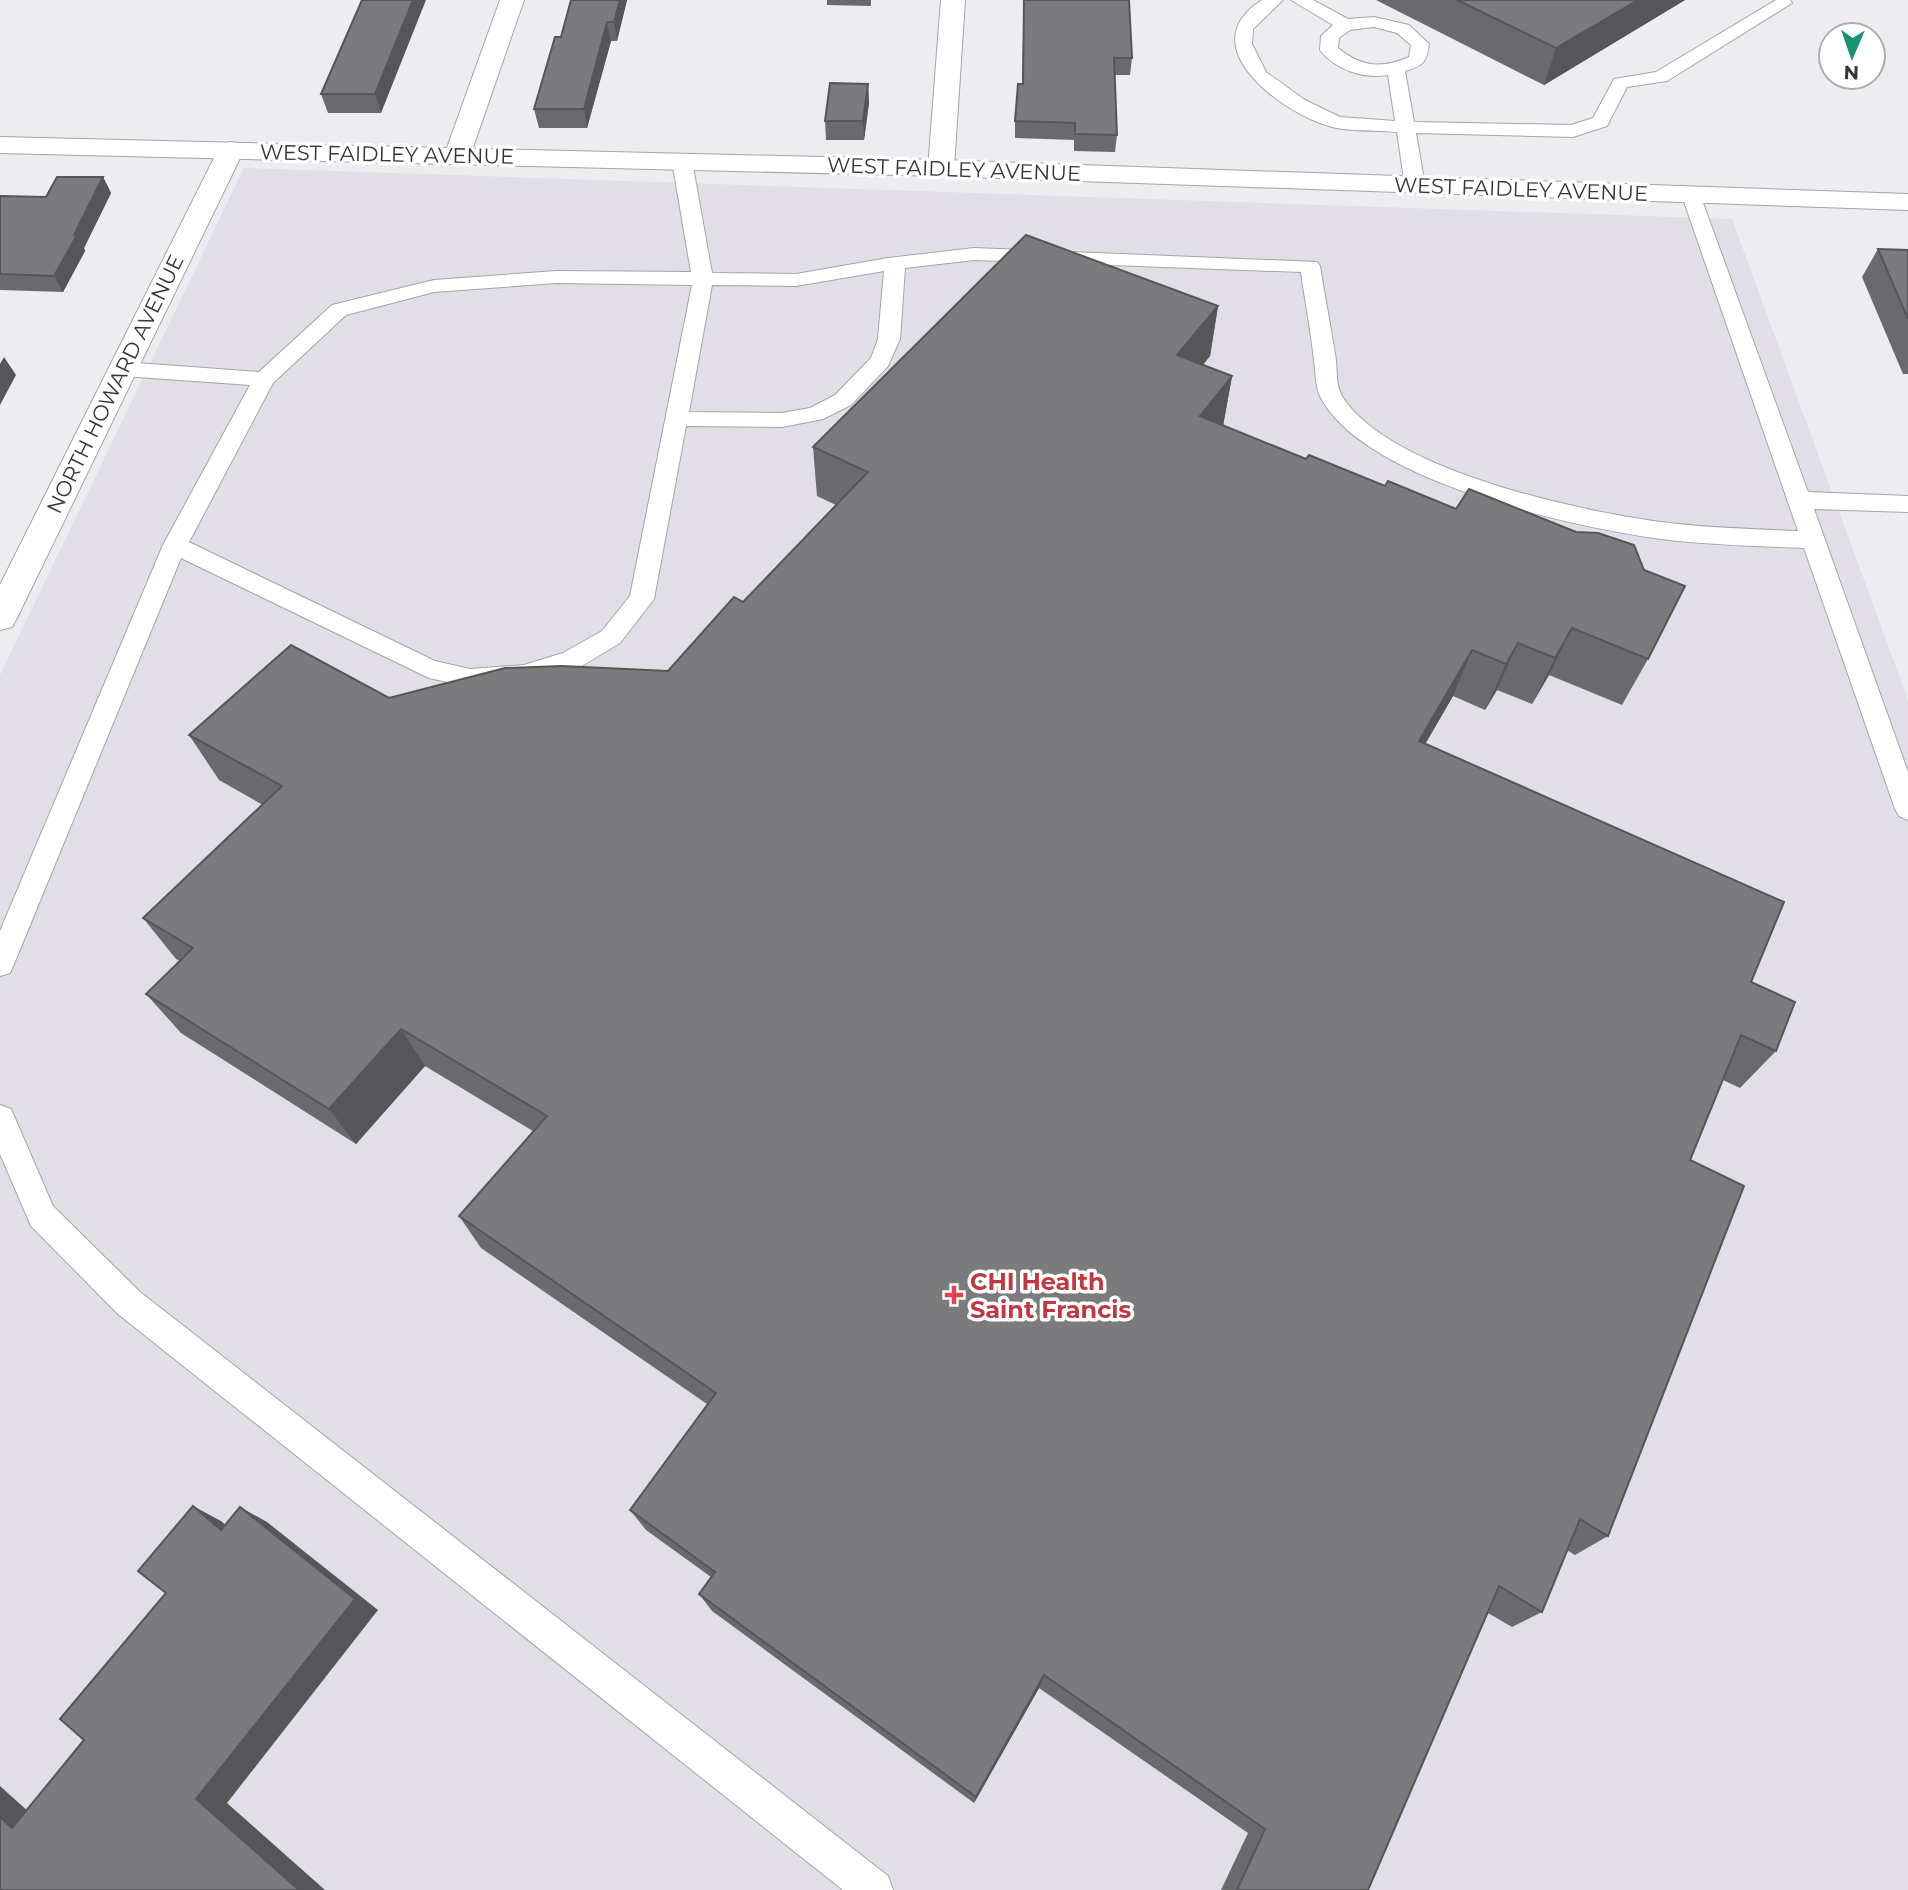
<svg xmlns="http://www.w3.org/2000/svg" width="1908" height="1890" font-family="Montserrat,sans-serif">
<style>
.built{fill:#e1dee7}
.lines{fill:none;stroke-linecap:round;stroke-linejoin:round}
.service-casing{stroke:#a5a4a7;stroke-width:2}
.minor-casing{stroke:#a5a4a7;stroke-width:2}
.tertiary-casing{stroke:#a5a4a7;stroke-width:2}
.service{fill:#fff;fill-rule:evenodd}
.minor{fill:#fff;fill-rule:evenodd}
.tertiary{fill:#fff;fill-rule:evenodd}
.wall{fill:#6a696c}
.shaded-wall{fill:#565558}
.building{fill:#7b7a7d;stroke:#565558;stroke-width:2}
.health-dot{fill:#e0444e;stroke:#fff;stroke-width:2.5}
.labels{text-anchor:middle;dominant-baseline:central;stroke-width:7;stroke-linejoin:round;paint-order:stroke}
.far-street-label{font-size:21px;fill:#363536;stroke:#fff}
.health-label{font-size:24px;font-weight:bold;fill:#be3a42;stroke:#fff;text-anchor:start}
</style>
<rect width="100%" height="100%" fill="#edecf0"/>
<path class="built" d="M 244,168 L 1732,219 L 1908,700 L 1908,1890 L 0,1890 L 0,675 Z"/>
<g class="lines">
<g class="service-casing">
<path id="service" d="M 1262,0 L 1283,0 L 1253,29 L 1252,44 L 1266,72 L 1305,100 L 1340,117 L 1395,121 L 1388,75 C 1364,79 1335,70 1320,50 L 1321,36 L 1333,25 L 1291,0 L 1313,0 L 1348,19 L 1374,17 L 1409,25 L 1429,44 C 1427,62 1423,66 1405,71 L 1414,122 L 1571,125 L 1593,118 L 1614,79 L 1656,72 L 1776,0 L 1790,0 L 1792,3 L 1667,81 L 1627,87 L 1607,126 L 1573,137 L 1416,133 L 1425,186 L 1415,192 L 1405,186 L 1397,132 C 1376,130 1352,132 1332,127 C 1283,114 1189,46 1262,0 ZM 1374,27 L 1397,33 L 1411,45 L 1409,57 C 1382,69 1361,67 1338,48 L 1339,38 L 1350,30 Z
M 682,155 L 692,161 L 712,273 L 796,274 L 888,258 L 974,248 L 1317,262 L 1320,266 C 1325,297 1331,329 1336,360 C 1337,372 1336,386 1342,396 C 1388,470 1578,511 1661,522 C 1707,528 1753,529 1798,531 L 1681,193 L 1691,187 L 1698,189 L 1808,492 L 1908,496 L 1908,512 L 1814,509 L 1908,772 L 1908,820 L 1899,816 L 1895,809 L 1804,548 C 1756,546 1709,545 1661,539 C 1572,527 1365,481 1321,398 C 1315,387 1316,373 1314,361 C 1311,331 1305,302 1301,272 L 974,260 L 905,268 L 900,339 L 888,366 L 851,405 L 823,419 L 782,427 L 686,426 L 654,599 L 620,643 L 580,667 L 524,683 L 470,687 L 429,678 L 181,558 L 14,964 L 10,973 L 0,976 L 0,931 L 163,545 L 250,385 L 123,376 L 115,374 L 112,369 L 115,364 L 123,362 L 259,372 L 332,305 L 434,280 L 556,271 L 691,272 L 672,161 ZM 884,271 L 878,339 L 871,358 L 835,395 L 810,408 L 782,413 L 689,412 L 712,285 L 796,286 ZM 556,283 L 692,285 L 630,596 L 602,631 L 563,653 L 524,665 L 470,669 L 435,661 L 189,542 L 273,383 L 346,315 L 434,292 Z
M 0,1105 L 11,1109 L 53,1206 L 140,1292 L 888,1876 L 893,1890 L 843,1890 L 118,1314 L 31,1226 L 0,1154 Z"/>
</g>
<g class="minor-casing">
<path id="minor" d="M 500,0 L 524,0 L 470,156 L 466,162 L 457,164 L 448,162 L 444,156 Z
M 941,0 L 965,0 L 954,168 L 950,174 L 941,176 L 932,174 L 928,168 Z
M 231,142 L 240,144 L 244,150 L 17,618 L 12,627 L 0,630 L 0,585 L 218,150 L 222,144 Z"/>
</g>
<g class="tertiary-casing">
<path id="tertiary" d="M 0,137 L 941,160 L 1908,194 L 1908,210 L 941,176 L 0,153 Z"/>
</g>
<use href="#service" class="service"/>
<use href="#minor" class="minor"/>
<use href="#tertiary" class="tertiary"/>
</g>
<path class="wall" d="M 362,0 L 381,113 L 328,113 L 321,94 Z
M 627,0 L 617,41 L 611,41 L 587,128 L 539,128 L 534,109 L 561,37 Z
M 827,0 L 871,0 L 871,6 L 827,5 Z
M 1024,0 L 1132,58 L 1130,75 L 1115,75 L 1117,135 L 1115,152 L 1074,151 L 1074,140 L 1015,138 L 1015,121 L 1022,84 Z
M 1376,0 L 1685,0 L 1544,85 Z
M 868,84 L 869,103 L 864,140 L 826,140 L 825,121 Z
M 103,177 L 111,193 L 84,248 L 85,251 L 63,292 L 0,290 L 0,196 L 46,197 Z
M 1878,249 L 1908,250 L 1908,374 L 1903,374 L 1862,277 Z
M 1218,306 L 1210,356 L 1203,365 L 1232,376 L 1223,426 L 1648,659 L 1622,705 L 1549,675 L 1532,704 L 1497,690 L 1485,710 L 1453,696 L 1425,744 L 1751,982 L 1776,1051 L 1740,1088 L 1723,1080 L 1690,1160 L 1608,1536 L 1575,1555 L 1567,1550 L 1542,1612 L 1512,1627 L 1488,1613 L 1368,1890 L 1221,1890 L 1248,1833 L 1039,1688 L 974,1803 L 712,1611 L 699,1594 L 711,1577 L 646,1530 L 630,1510 L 707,1404 L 481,1248 L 459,1216 L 533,1131 L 425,1066 L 356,1144 L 181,1033 L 146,994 L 180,961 L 176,959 L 143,918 L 263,805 L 219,780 L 189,735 L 389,698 L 668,671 L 743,602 L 836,505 L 817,496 L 813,447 Z"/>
<path class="shaded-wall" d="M 413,0 L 426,0 L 381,113 L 375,94 Z
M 620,0 L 627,0 L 617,41 L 614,22 Z
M 1638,0 L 1685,0 L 1544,85 L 1556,48 Z
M 607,22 L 611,41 L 587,128 L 584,109 Z
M 868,84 L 869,103 L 864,140 L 863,121 Z
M 103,177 L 111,193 L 84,248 L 85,251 L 63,292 L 54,276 Z
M 1218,306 L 1210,356 L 1169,405 L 1177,355 Z
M 4,357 L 16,375 L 0,405 L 0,364 Z
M 1232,376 L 1223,426 L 1200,416 Z
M 1572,628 L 1549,675 L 1532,704 L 1555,658 Z
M 1518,643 L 1497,690 L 1485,710 L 1506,664 Z
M 1472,650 L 1453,696 L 1401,786 L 1419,741 Z
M 401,1029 L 425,1066 L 356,1144 L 329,1109 Z
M 193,1506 L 221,1521 L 248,1544 L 221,1530 Z
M 240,1507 L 267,1522 L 378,1610 L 227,1803 L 325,1890 L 299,1890 L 196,1799 Z
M 1044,1675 L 1039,1688 L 974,1803 L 976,1797 Z
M 0,1786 L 50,1831 L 12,1828 L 0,1817 Z"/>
<path class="building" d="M 362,0 L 413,0 L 375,94 L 321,94 Z
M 571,0 L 620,0 L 614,22 L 607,22 L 584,109 L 534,109 L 555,37 L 561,37 Z
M 1024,0 L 1129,0 L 1132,58 L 1114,58 L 1117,135 L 1075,134 L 1075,123 L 1015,121 L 1018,84 L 1023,84 Z
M 1457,0 L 1638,0 L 1556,48 Z
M 830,83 L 868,84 L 863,121 L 825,121 Z
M 57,177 L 103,177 L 74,235 L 77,235 L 54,276 L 0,274 L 0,196 L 46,197 Z
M 1026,235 L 1218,306 L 1177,355 L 1232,376 L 1200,416 L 1306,459 L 1309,455 L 1385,486 L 1388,481 L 1456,509 L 1469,489 L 1576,532 L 1598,533 L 1634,545 L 1644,570 L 1685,586 L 1648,659 L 1572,628 L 1555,658 L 1518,643 L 1506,664 L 1472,650 L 1419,741 L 1784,902 L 1751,982 L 1795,1002 L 1776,1051 L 1741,1035 L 1690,1160 L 1744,1186 L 1608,1536 L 1580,1519 L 1542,1612 L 1499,1586 L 1368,1890 L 1237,1890 L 1265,1829 L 1044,1675 L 976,1797 L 699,1594 L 715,1572 L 630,1510 L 716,1393 L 459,1216 L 547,1116 L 401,1029 L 329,1109 L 146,994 L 193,948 L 143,918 L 282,786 L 189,735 L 291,645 L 389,698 L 505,668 L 562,666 L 668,671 L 734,597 L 743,602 L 868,472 L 813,447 Z
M 1878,249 L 1908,250 L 1908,319 Z
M 193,1506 L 221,1530 L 240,1507 L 355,1599 L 196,1799 L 299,1890 L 0,1890 L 0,1817 L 12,1828 L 84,1740 L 60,1719 L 166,1593 L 138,1571 Z"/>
<path class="health-dot" d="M950.5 1284.5h7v7h7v7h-7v7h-7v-7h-7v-7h7z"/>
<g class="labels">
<g class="far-street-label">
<text transform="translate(387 154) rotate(1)">WEST FAIDLEY AVENUE</text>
<text transform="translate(954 169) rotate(2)">WEST FAIDLEY AVENUE</text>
<text transform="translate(1521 189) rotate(2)">WEST FAIDLEY AVENUE</text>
<text transform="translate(115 384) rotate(-64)">NORTH HOWARD AVENUE</text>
</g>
<g class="health-label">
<text x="970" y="1281">CHI Health<tspan x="970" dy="28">Saint Francis</tspan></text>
</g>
</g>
<g transform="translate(1852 56) rotate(182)"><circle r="33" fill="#ffffff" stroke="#afaeaf" stroke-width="2"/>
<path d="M0-5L12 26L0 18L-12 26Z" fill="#189175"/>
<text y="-10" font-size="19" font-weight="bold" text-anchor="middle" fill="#363536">N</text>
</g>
</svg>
